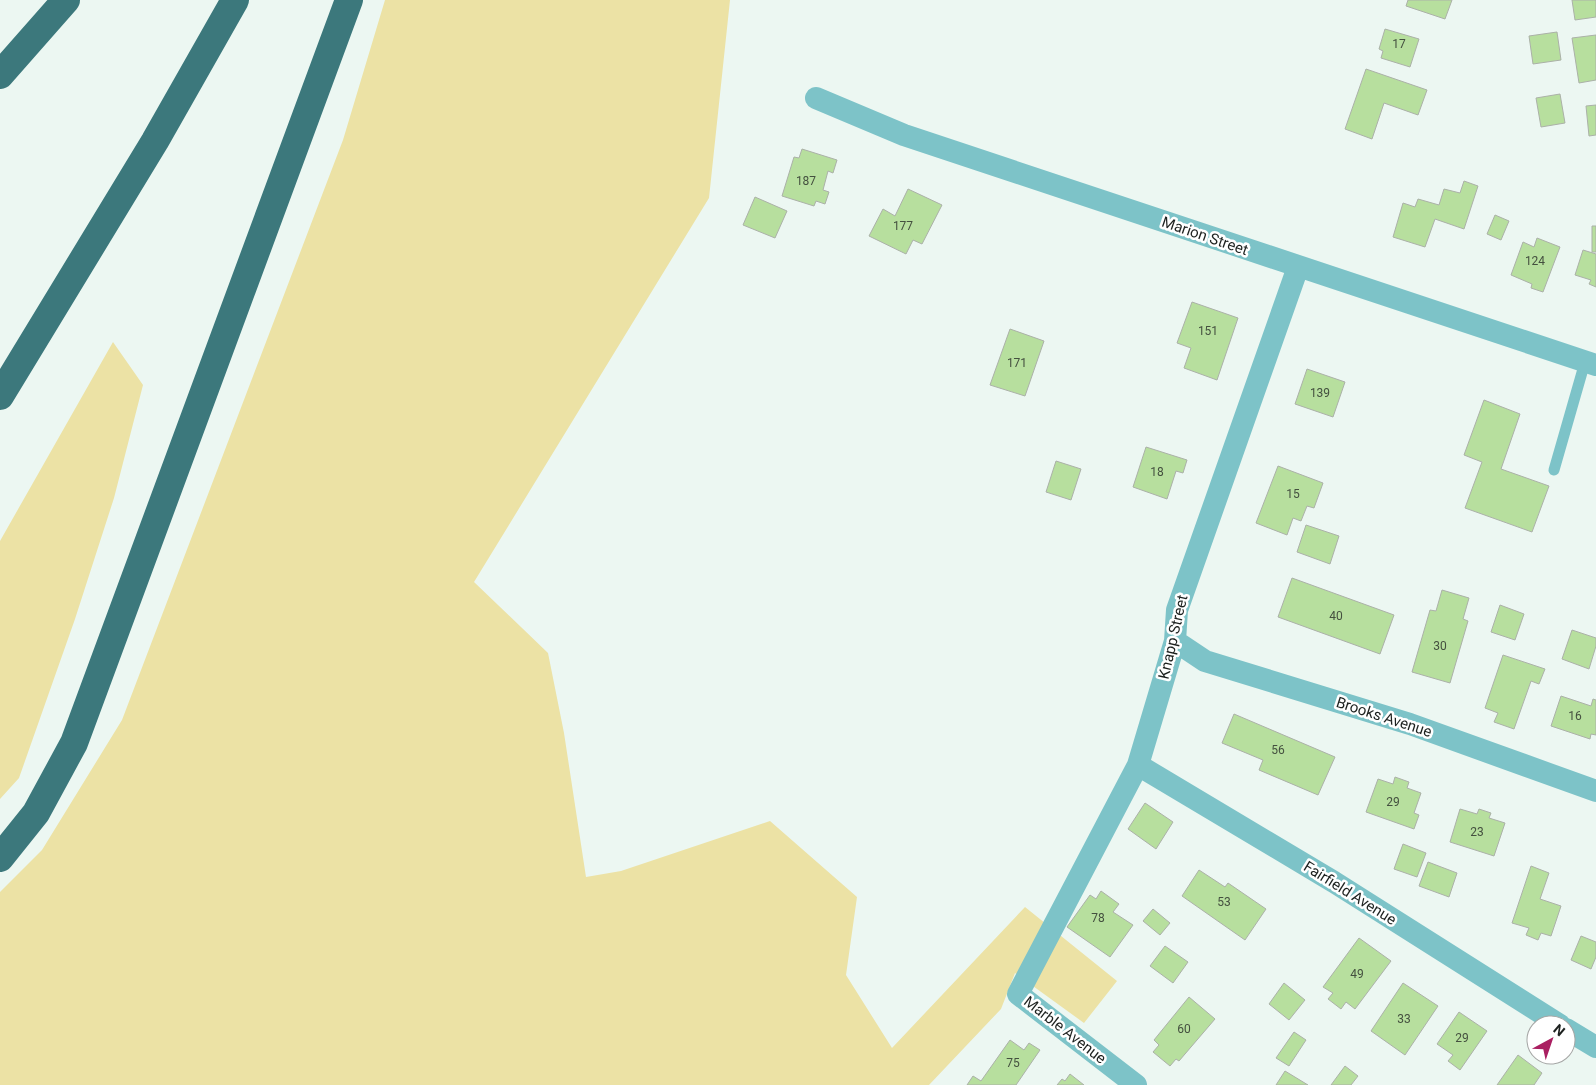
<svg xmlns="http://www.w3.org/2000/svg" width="1596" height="1085" font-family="Roboto,sans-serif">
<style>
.green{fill:#ece2a5}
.building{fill:#b7df9e;stroke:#abb1a8}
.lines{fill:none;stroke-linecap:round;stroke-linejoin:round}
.service{stroke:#7dc3c8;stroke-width:11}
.minor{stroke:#7dc3c8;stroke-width:22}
.motorway{stroke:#3c787c;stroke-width:28}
.labels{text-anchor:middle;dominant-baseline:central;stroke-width:5;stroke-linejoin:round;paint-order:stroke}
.number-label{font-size:12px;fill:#44503f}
.street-label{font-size:15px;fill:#1d211f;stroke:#fff}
</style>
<rect width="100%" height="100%" fill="#ecf7f2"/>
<path class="green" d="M 385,0 L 730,0 L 709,198 L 474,582 L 548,653 L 564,733 L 586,877 L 621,871 L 770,821 L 857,897 L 846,975 L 892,1048 L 1025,907 L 1117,981 L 1084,1023 L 1015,973 L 1001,1009 L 929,1085 L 0,1085 L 0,892 L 42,850 L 122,720 L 343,140 Z
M 113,342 L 143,385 L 114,498 L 75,619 L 19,778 L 0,799 L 0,541 Z"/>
<path class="building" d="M 1408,0 L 1452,0 L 1445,19 L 1406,6 Z
M 1572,0 L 1596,0 L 1596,17 L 1575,20 Z
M 1385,29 L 1419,39 L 1410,67 L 1381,58 L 1383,51 L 1379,49 Z
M 1557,32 L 1561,60 L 1533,64 L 1529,36 Z
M 1596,35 L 1596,80 L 1579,83 L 1572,38 Z
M 1366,69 L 1427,90 L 1418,115 L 1384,103 L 1372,139 L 1345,129 Z
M 1560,94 L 1565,123 L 1541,127 L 1536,98 Z
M 1596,105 L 1596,135 L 1589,136 L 1586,106 Z
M 802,149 L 837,160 L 833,173 L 828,171 L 823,190 L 829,192 L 825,204 L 816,201 L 814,206 L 782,196 L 794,157 L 799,158 Z
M 1464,181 L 1478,186 L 1464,229 L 1435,219 L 1425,247 L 1393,237 L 1403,203 L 1415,207 L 1418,199 L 1439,205 L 1444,189 L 1460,193 Z
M 908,189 L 942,205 L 922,244 L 913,240 L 906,254 L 869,236 L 883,209 L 895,216 Z
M 755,197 L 787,211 L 775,238 L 743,225 Z
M 1495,215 L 1509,221 L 1501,240 L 1487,234 Z
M 1592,226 L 1596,226 L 1596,252 L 1592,252 Z
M 1537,238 L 1560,247 L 1543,292 L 1531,288 L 1532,284 L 1511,275 L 1523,242 L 1534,247 Z
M 1583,250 L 1596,254 L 1596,287 L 1589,284 L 1591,280 L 1575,275 Z
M 1192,302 L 1238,318 L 1217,380 L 1184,368 L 1191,348 L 1177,343 Z
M 1010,329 L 1044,341 L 1025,396 L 990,385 Z
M 1307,369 L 1345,382 L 1333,417 L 1295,404 Z
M 1484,400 L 1520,414 L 1501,469 L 1549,486 L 1532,532 L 1465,508 L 1482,462 L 1464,455 Z
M 1146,447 L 1187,460 L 1183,473 L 1176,471 L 1167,499 L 1133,487 Z
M 1056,461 L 1081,469 L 1071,500 L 1046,492 Z
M 1278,466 L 1323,483 L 1314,508 L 1307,506 L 1301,521 L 1293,518 L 1287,535 L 1256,523 Z
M 1306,525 L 1339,536 L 1330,564 L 1297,552 Z
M 1292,578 L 1394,615 L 1380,654 L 1278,617 Z
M 1442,590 L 1469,598 L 1463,619 L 1468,621 L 1450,683 L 1412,672 L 1430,610 L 1436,611 Z
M 1500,605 L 1524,614 L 1515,640 L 1491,632 Z
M 1572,630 L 1596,638 L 1596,646 L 1589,669 L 1562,659 Z
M 1503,655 L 1545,669 L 1539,684 L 1531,681 L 1514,729 L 1494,722 L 1498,713 L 1485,708 Z
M 1561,696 L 1591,706 L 1593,699 L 1596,700 L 1596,735 L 1591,734 L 1590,739 L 1551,726 Z
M 1234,714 L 1335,757 L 1318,795 L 1259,770 L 1263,760 L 1222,743 Z
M 1395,777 L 1409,782 L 1407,788 L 1421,793 L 1414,813 L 1419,815 L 1414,829 L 1366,812 L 1378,779 L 1393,784 Z
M 1145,803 L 1173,822 L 1156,849 L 1128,829 Z
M 1460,809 L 1477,814 L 1479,809 L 1491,813 L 1489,818 L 1505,823 L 1494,856 L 1450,842 Z
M 1403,844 L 1426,853 L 1417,877 L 1394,869 Z
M 1428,862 L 1457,873 L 1449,897 L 1419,886 Z
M 1531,866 L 1549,873 L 1540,899 L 1561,906 L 1551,936 L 1541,933 L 1538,940 L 1526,935 L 1529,928 L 1512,923 Z
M 1199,870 L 1225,887 L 1228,883 L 1266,909 L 1245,940 L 1182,896 Z
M 1101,891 L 1119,904 L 1113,912 L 1133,925 L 1110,957 L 1067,927 L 1090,895 L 1096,899 Z
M 1153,909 L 1170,923 L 1160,935 L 1143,921 Z
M 1581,936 L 1596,942 L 1596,957 L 1591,969 L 1571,960 Z
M 1359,938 L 1391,961 L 1355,1009 L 1346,1002 L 1341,1009 L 1328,999 L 1333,993 L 1323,987 Z
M 1165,946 L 1188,962 L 1173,983 L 1150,966 Z
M 1284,983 L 1305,1000 L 1289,1020 L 1269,1004 Z
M 1403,983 L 1438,1006 L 1405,1055 L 1371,1031 Z
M 1189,997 L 1215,1019 L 1179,1061 L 1176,1059 L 1170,1066 L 1153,1052 L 1159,1045 L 1154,1040 Z
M 1459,1012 L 1487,1031 L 1460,1070 L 1448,1061 L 1453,1055 L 1437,1044 Z
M 1294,1032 L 1306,1040 L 1289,1066 L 1276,1058 Z
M 1010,1040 L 1024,1050 L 1029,1043 L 1040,1050 L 1016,1085 L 967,1085 L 973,1076 L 981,1081 Z
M 1518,1055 L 1542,1073 L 1534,1085 L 1497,1085 Z
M 1345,1066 L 1358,1076 L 1351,1085 L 1331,1085 Z
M 1285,1071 L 1308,1085 L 1276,1085 Z
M 1070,1074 L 1084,1085 L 1057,1085 L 1062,1079 L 1065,1081 Z"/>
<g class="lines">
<path class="service" d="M 1554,470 L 1585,362"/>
<path class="minor" d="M 816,98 L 904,135 L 1596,365
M 1175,641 L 1205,661 L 1410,724 L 1596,791
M 1138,765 L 1334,882 L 1560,1025
M 1566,1029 L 1596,1047
M 1136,1085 L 1018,994 L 1138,765 L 1175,641 L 1177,610 L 1298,267"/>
<path class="motorway" d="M 0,75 L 66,0
M 0,396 L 155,141 L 235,0
M 0,858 L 36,813 L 74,743 L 349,0"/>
</g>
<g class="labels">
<g class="number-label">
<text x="1399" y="44">17</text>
<text x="806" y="181">187</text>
<text x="903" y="226">177</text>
<text x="1535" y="261">124</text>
<text x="1208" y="331">151</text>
<text x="1017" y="363">171</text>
<text x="1320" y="393">139</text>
<text x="1157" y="472">18</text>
<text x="1293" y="494">15</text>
<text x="1336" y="616">40</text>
<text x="1440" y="646">30</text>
<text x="1575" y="716">16</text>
<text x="1278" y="750">56</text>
<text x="1393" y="802">29</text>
<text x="1477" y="832">23</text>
<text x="1224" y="902">53</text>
<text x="1098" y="918">78</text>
<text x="1357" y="974">49</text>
<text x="1404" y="1019">33</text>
<text x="1184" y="1029">60</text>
<text x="1462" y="1038">29</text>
<text x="1013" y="1063">75</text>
</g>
<g class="street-label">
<text transform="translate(1205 236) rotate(19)">Marion Street</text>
<text transform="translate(1173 637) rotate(-77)">Knapp Street</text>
<text transform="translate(1384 717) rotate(18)">Brooks Avenue</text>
<text transform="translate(1350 893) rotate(32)">Fairfield Avenue</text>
<text transform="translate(1065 1030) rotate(38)">Marble Avenue</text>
</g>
</g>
<g transform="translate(1551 1040) rotate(40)"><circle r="24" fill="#ffffff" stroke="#a5a6a5"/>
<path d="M0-4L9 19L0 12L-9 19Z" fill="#aa1f61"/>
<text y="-8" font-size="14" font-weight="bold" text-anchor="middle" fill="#1d211f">N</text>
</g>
</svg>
